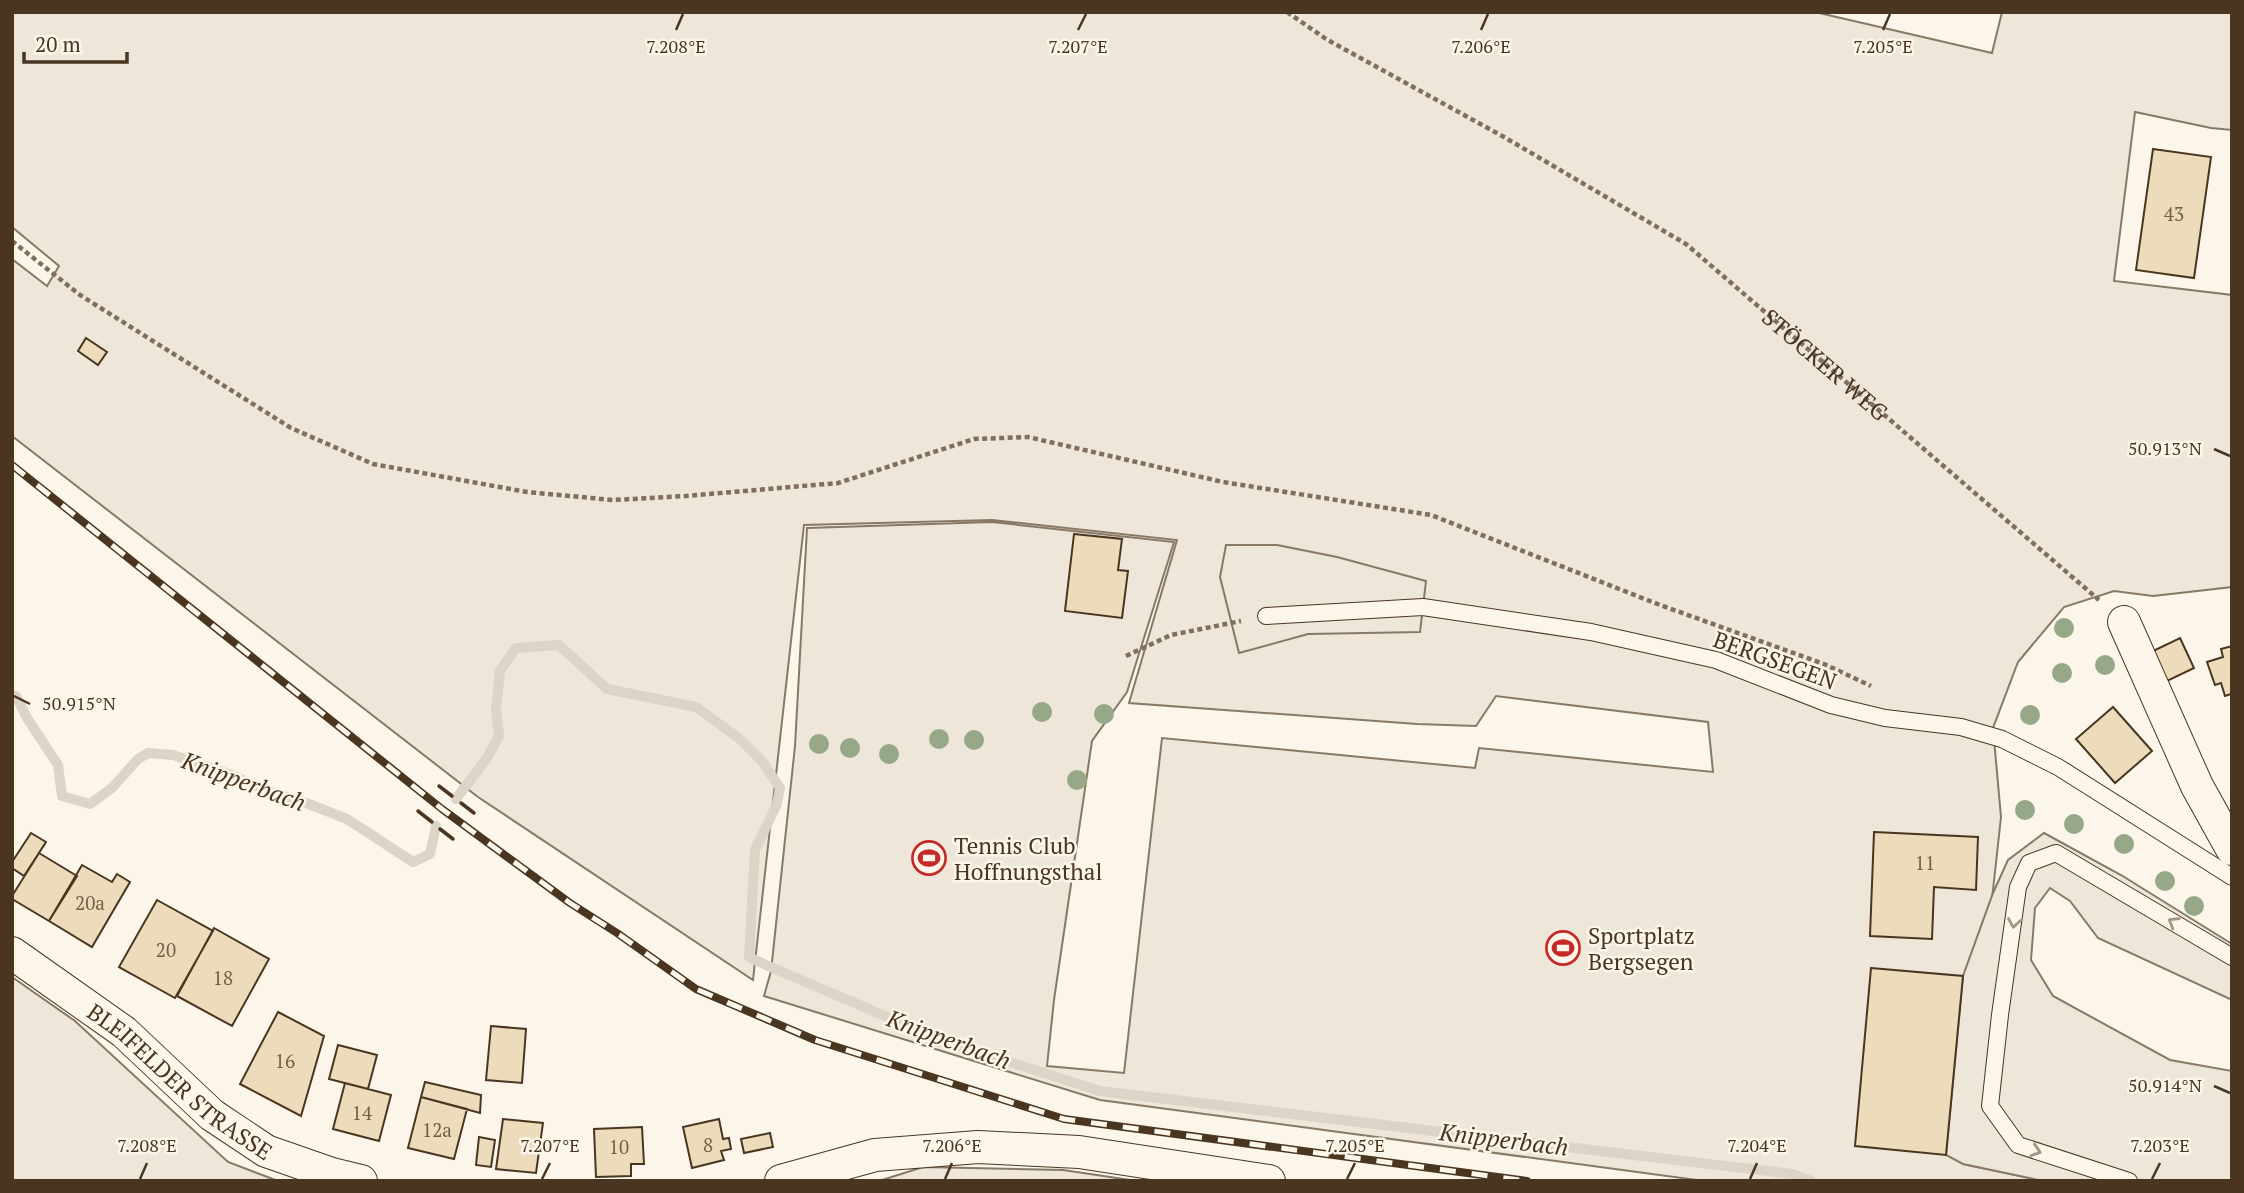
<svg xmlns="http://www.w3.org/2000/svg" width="2244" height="1193" font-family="'PT Serif',serif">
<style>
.green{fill:#ede6d9;stroke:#887966;stroke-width:2}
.parking{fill:#ede7d9;stroke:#887966;stroke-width:2}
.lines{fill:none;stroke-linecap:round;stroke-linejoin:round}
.stream{stroke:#dcd4c6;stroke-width:10}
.building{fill:#ecdcbc;stroke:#4a3520;stroke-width:2}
.service-casing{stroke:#4a3520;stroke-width:18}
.minor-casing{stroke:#4a3520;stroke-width:34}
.path{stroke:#7f6f5c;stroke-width:4.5;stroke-dasharray:5 3.5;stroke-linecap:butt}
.service{stroke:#fbf6e9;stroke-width:16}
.minor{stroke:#fbf6e9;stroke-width:32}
.rail-casing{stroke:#4a3520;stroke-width:8}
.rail{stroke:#fbf6e9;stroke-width:5;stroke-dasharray:16;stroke-linecap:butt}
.wall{stroke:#4a3520;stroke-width:3.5}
.tree{fill:#96a887}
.oneway{stroke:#a29684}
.ticks{fill:none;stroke:#4a3520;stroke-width:2.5}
.labels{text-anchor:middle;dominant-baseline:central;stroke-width:5;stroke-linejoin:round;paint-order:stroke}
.number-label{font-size:19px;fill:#725f47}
.street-label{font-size:23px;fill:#4a3520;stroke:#fbf6e9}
.poi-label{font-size:23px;fill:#4a3520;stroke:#fbf6e9;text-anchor:start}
.water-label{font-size:24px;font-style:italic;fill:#4a3520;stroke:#fbf6e9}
.ticks-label{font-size:18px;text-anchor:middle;fill:#4a3520;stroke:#fbf6e9;stroke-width:5;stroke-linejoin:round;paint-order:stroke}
</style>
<rect width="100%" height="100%" fill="#fbf6e9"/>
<path class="green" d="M 12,12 L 1815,12 L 1992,53 L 2002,12 L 2232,12 L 2232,130 L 2211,128 L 2135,112 L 2114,281 L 2232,295 L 2232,587 L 2153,596 L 2114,591 L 2064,607 L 2018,662 L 1993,728 L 2001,817 L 1963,1164 L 2043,1181 L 1704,1181 L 1100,1100 L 764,996 L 771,971 L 795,746 L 807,528 L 992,522 L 1174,542 L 1127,692 L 1092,741 L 1054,1000 L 1047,1066 L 1124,1073 L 1162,738 L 1475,768 L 1479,748 L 1713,772 L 1708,722 L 1496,696 L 1476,726 L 1417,724 L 1129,703 L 1177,540 L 992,520 L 804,525 L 753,980 L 478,797 L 12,436 L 12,259 L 47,286 L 59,266 L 12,227 Z
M 12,977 L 75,1021 L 228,1162 L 278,1181 L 12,1181 Z
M 923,1167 L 1063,1170 L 1137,1181 L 879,1181 Z"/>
<path class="parking" d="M 1226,545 L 1277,545 L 1337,557 L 1426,581 L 1420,632 L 1308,634 L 1239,653 L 1220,577 Z
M 2044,833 L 2121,875 L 2232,944 L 2232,1000 L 2098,938 L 2070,901 L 2050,888 L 2035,908 L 2031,960 L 2053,996 L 2170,1060 L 2232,1071 L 2232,1181 L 2043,1181 L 1963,1164 L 1946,1155 L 1963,976 L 1993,893 L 2008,860 Z"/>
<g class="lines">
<path class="stream" d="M 12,696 L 16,696 L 27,718 L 58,765 L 62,796 L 90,804 L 112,788 L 138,759 L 148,753 L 173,755 L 232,775 L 265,790 L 301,801 L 347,819 L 413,862 L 430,854 L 436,826
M 456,799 L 487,758 L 499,736 L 496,709 L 500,671 L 516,648 L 559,645 L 607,689 L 696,707 L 740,739 L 762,761 L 780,788 L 777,804 L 755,850 L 749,957 L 766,965 L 941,1040 L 1100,1091 L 1792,1174 L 1811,1181"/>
</g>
<path class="building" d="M 2153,149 L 2211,157 L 2194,278 L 2136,270 Z
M 86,338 L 107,352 L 98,365 L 78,351 Z
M 1074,534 L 1122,539 L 1118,570 L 1128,571 L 1122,618 L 1065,611 Z
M 2180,638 L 2194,668 L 2165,682 L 2151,652 Z
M 2232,646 L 2232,696 L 2231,694 L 2225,696 L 2221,683 L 2215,685 L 2207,662 L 2223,657 L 2221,649 Z
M 2113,707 L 2152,751 L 2115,783 L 2076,739 Z
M 1874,832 L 1978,837 L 1976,890 L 1934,887 L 1932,939 L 1870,936 Z
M 31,833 L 46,842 L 24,876 L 12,868 L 12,862 Z
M 39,853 L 77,876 L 49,921 L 12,899 L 12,896 Z
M 82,865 L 112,882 L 117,874 L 130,882 L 92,947 L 49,921 Z
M 157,900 L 213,931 L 175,998 L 119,967 Z
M 214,928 L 269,959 L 232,1026 L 177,996 Z
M 1871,968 L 1963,976 L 1946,1155 L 1855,1146 Z
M 278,1012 L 324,1036 L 301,1116 L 240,1084 Z
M 491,1026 L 526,1029 L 522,1083 L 486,1080 Z
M 338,1045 L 377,1055 L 368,1089 L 329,1079 Z
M 425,1082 L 481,1095 L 480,1113 L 421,1097 Z
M 345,1083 L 391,1095 L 379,1141 L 333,1129 Z
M 421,1097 L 467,1109 L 454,1159 L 408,1148 Z
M 503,1119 L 543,1123 L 536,1173 L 496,1169 Z
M 719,1119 L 723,1139 L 729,1138 L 731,1149 L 721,1151 L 724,1160 L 692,1168 L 683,1127 Z
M 642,1127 L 644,1164 L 631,1164 L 631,1176 L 596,1177 L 594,1129 Z
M 770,1133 L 773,1147 L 744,1153 L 741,1139 Z
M 479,1137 L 495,1140 L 491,1167 L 476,1165 Z"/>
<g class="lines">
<g class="service-casing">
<path id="service" d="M 1266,616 L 1423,607 L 1591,632 L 1716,660 L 1831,705 L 1885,718 L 1961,727 L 2002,739 L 2058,767 L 2232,877
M 2129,1181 L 2018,1145 L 1990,1106 L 2000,1015 L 2018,887 L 2029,863 L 2056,853 L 2232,957"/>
</g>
<g class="minor-casing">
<g id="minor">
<path d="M 2124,622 L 2197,786 L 2232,849"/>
<path id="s2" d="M 12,953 L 124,1032 L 212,1115 L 266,1151 L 332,1174 L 361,1181"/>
<path d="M 781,1181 L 875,1155 L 978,1147 L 1079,1152 L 1269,1181"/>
</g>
</g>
<g class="path">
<path id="s1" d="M 1287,12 L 1326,39 L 1504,137 L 1686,244 L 2099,600"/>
<path d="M 12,241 L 80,295 L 291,428 L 373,464 L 527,492 L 613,500 L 686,496 L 838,483 L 974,439 L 1028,437 L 1223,482 L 1431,515 L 1660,605 L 1824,664 L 1871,686"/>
<path d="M 1126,656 L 1171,635 L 1241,621"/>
</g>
<use href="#service" class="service"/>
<use href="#minor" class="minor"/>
<g class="rail-casing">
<path id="rail" d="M 12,465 L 442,809 L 570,903 L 617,933 L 696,989 L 815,1040 L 1064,1119 L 1527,1181"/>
</g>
<use href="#rail" class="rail"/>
<path class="wall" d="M 439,786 L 452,796
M 461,803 L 474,813
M 418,811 L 432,822
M 440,829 L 453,839"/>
</g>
<g class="tree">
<circle cx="2064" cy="628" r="10"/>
<circle cx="2105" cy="665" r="10"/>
<circle cx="2062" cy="673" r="10"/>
<circle cx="1042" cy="712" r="10"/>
<circle cx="1104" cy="714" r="10"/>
<circle cx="2030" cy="715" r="10"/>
<circle cx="939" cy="739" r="10"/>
<circle cx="974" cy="740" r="10"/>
<circle cx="819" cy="744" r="10"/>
<circle cx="850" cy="748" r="10"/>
<circle cx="889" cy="754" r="10"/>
<circle cx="1077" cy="780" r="10"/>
<circle cx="2025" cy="810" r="10"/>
<circle cx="2074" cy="824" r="10"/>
<circle cx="2124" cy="844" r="10"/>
<circle cx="2165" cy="881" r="10"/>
<circle cx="2194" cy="906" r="10"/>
</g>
<defs><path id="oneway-chevron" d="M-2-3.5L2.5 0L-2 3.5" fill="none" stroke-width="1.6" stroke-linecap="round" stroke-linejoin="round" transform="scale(1.75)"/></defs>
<g class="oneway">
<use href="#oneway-chevron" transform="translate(2173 922) rotate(-149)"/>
<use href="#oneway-chevron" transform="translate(2014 923) rotate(99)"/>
<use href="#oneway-chevron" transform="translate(2036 1151) rotate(18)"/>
</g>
<path class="ticks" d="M 676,30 L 683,14M 1078,30 L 1086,14M 1481,30 L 1488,14M 1883,30 L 1890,14M 2214,449 L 2230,456M 14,696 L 30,704M 2214,1086 L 2230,1093M 140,1179 L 147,1163M 542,1179 L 550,1163M 945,1179 L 952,1163M 1347,1179 L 1355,1163M 1750,1179 L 1757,1163M 2152,1179 L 2160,1163"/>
<defs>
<g id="stadium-ring" transform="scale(1.75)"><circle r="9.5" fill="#fbf6e9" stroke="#c62828" stroke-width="1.5"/><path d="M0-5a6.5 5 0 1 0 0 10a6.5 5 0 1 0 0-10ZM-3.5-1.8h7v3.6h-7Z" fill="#c62828"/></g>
</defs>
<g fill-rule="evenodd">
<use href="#stadium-ring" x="929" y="858"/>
<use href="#stadium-ring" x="1563" y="948"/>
</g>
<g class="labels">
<g class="number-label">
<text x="2174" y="213">43</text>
<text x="1925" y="862">11</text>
<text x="90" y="902">20a</text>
<text x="166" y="949">20</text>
<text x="223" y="977">18</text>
<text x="285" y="1060">16</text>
<text x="362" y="1112">14</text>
<text x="437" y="1129">12a</text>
<text x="708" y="1144">8</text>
<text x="619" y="1146">10</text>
</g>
<g class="street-label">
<text stroke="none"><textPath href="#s1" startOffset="646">STÖCKER WEG</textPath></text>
<text transform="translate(1775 660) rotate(20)">BERGSEGEN</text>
<text stroke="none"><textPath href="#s2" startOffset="212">BLEIFELDER STRASSE</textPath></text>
</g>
<g class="poi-label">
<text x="954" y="845">Tennis Club<tspan x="954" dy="26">Hoffnungsthal</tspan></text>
<text x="1588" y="935">Sportplatz<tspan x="1588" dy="26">Bergsegen</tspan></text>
</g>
<g class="water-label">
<text transform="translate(244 781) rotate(20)">Knipperbach</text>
<text transform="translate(949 1039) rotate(20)">Knipperbach</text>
<text transform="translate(1504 1139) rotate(7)">Knipperbach</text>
</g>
</g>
<g class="ticks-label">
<text x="676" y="53">7.208°E</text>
<text x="1078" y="53">7.207°E</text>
<text x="1481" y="53">7.206°E</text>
<text x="1883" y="53">7.205°E</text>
<text x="2165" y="455">50.913°N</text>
<text x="79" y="710">50.915°N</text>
<text x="2165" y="1092">50.914°N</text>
<text x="147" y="1152">7.208°E</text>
<text x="550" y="1152">7.207°E</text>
<text x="952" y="1152">7.206°E</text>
<text x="1355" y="1152">7.205°E</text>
<text x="1757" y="1152">7.204°E</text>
<text x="2160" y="1152">7.203°E</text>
</g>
<rect width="2244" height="1193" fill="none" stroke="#4a3520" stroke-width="28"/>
<path d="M24 52v10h103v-10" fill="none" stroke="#4a3520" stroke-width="3.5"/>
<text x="35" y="52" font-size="21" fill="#4a3520" stroke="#fbf6e9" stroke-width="5" paint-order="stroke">20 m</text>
</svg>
